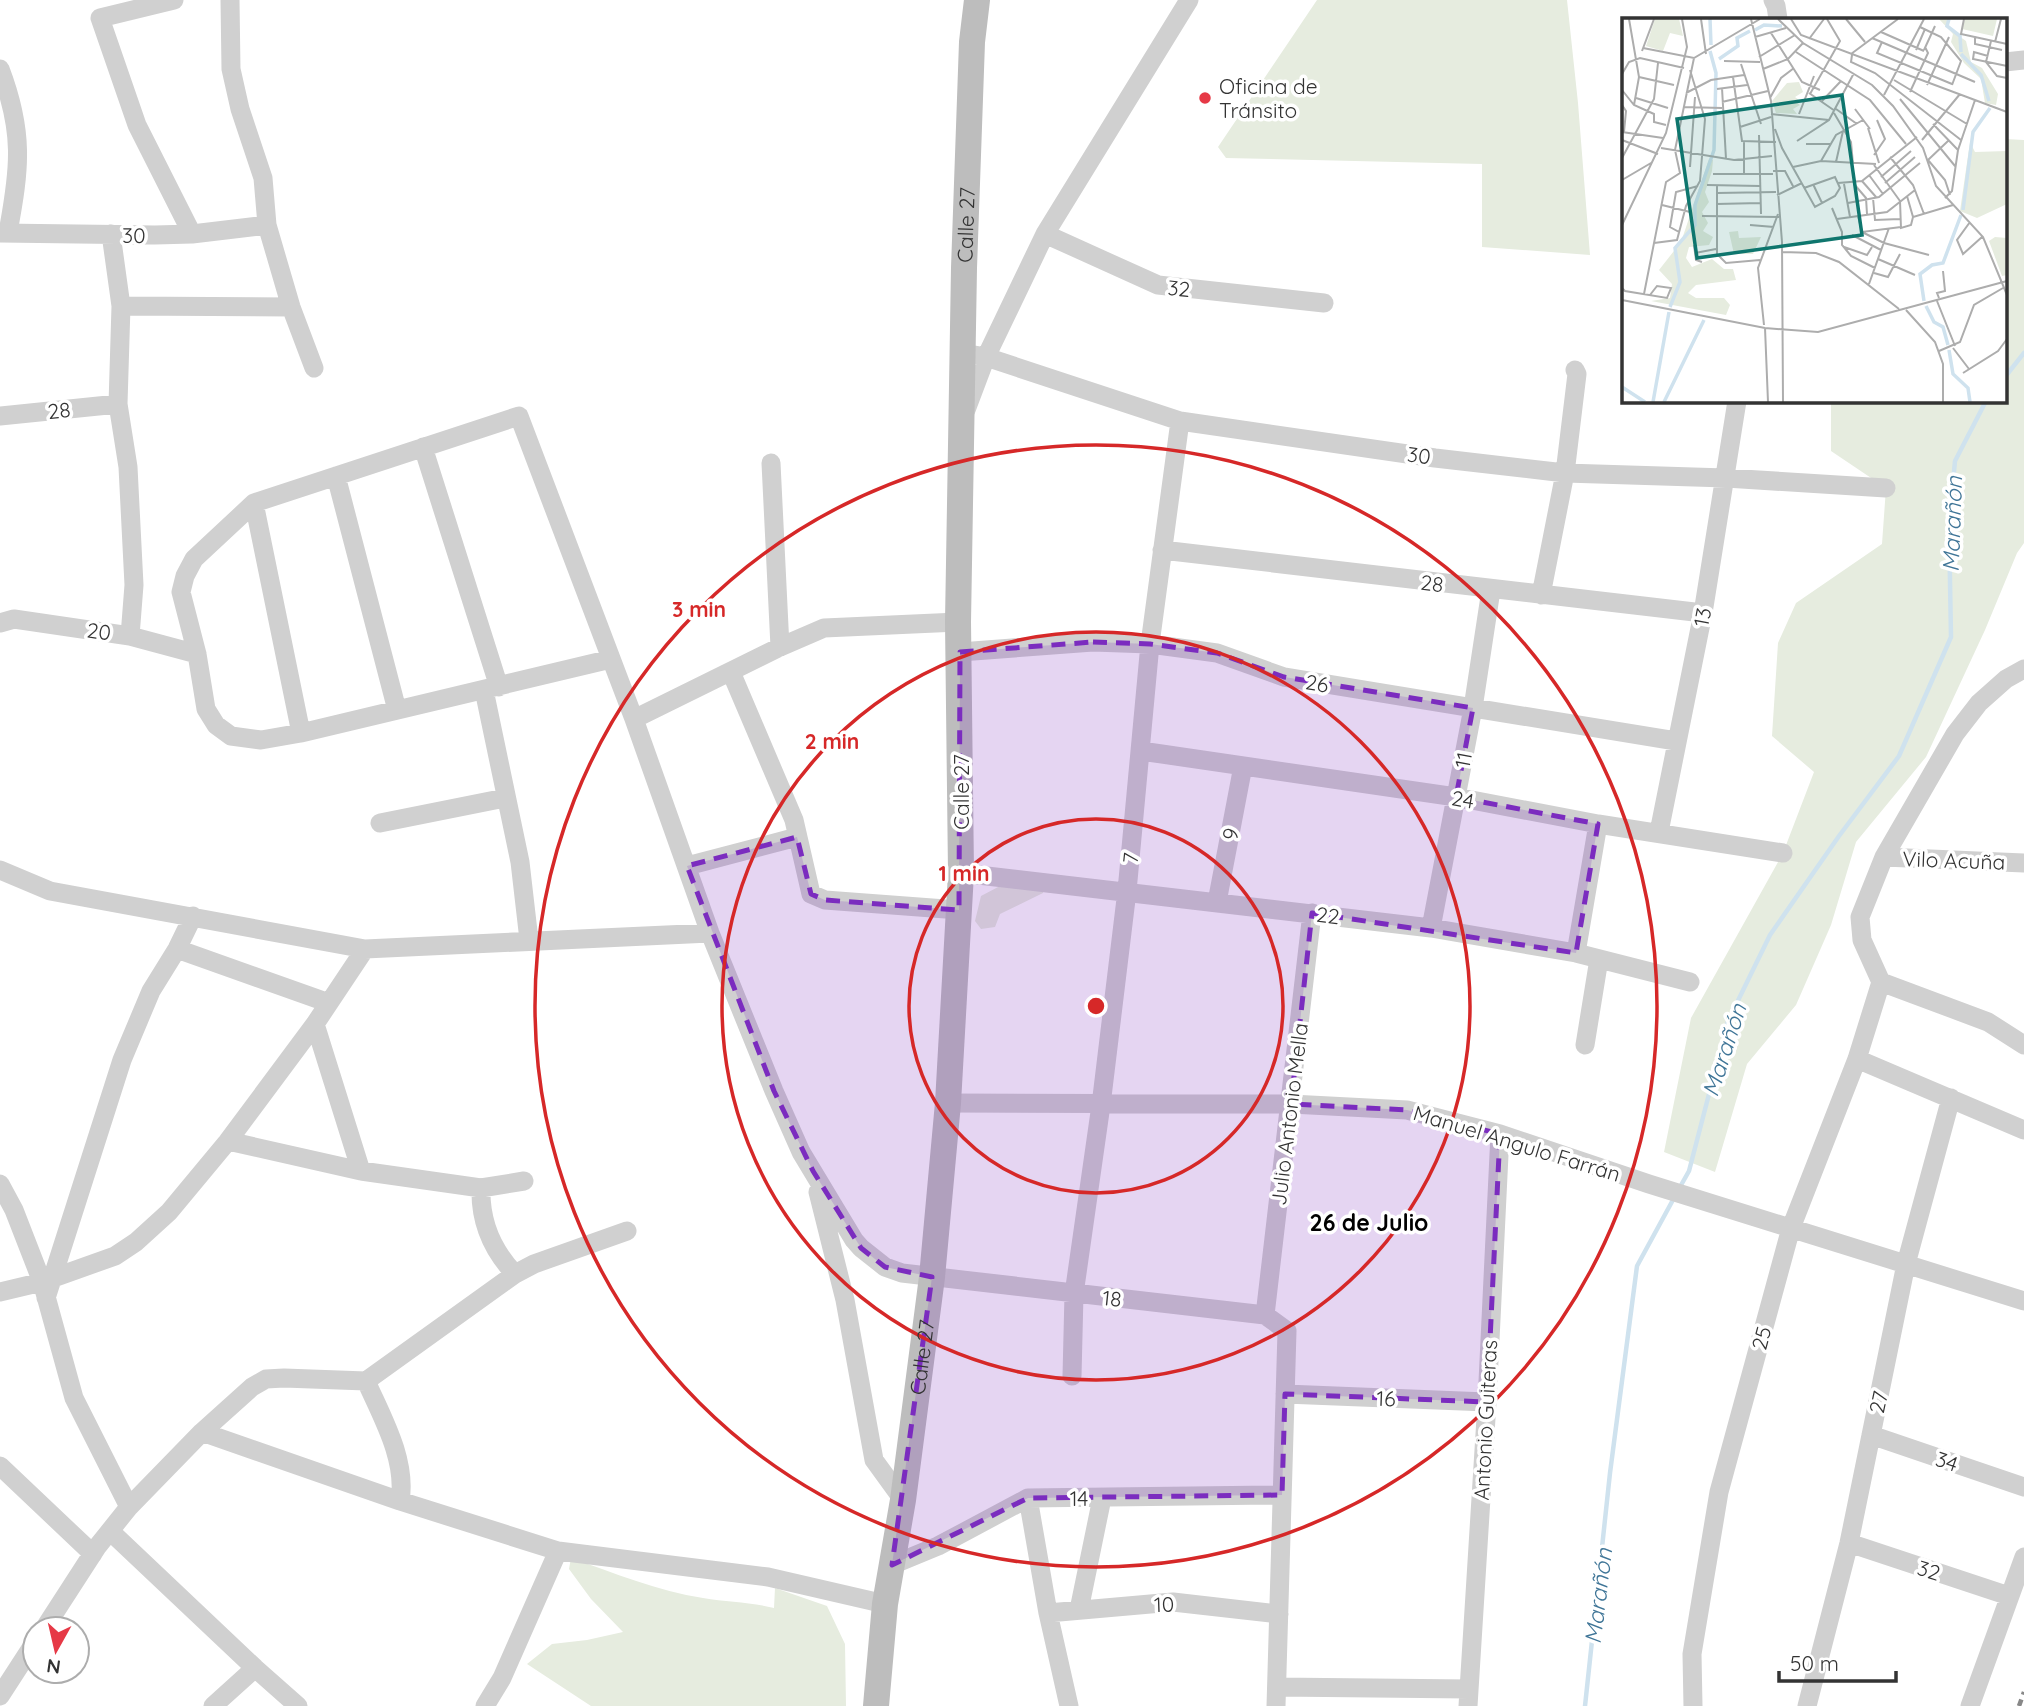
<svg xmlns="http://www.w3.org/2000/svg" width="2024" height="1706" font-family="Quicksand,sans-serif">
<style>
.green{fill:#e6ecdf}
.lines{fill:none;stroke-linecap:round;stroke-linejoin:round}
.stream{stroke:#cfe2ee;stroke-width:4.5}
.minor{stroke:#d0d0d0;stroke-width:19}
.secondary{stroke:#bdbdbd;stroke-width:26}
.rail{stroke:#888;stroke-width:4.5;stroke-dasharray:7 5;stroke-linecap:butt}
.marked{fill:#7b2cbf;fill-opacity:0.2;stroke:#7b2cbf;stroke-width:5;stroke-dasharray:14 9;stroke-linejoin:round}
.ring{fill:none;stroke:#d62828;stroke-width:3.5}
.poi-dot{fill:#e63946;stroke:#fff;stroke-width:2.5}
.labels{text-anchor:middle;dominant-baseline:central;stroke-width:7;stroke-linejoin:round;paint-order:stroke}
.poi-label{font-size:21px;fill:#333;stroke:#fff;text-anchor:start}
.street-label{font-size:21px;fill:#333;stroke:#fff}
.water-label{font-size:23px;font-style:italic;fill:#3f7597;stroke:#fff}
.neighbourhood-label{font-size:23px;font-weight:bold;fill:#000;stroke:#fff}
.inset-river{fill:none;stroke:#cfe2ee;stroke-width:3.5}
.inset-road{fill:none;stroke:#adadad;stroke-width:2}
.view{fill:#0f766e;fill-opacity:0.15;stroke:#0f766e;stroke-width:3.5}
.inset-edge{fill:none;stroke:#333;stroke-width:3.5}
.centre{fill:#d62828;stroke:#fff;stroke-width:3.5}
.ring-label{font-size:21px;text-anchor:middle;font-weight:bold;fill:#d62828;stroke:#fff;stroke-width:7;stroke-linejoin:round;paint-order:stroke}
</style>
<rect width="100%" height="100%" fill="#fff"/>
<path class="green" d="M 1317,0 L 1567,0 L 1578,103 L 1590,255 L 1482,247 L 1482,164 L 1226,158 L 1218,147 Z
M 2005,139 L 2024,140 L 2024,543 L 2017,553 L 1985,630 L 1926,757 L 1856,842 L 1831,925 L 1796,1005 L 1747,1064 L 1715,1172 L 1664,1152 L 1691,1018 L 1783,853 L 1814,772 L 1772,736 L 1778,643 L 1796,603 L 1882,544 L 1886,488 L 1831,451 L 1831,401 L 2005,401 Z
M 1000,886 L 1044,888 L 1043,893 L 1000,914 L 995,927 L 981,929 L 975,921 L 981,896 Z
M 571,1558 C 614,1573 658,1591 703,1598 C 727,1602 750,1602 774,1608 L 775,1588 L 827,1606 L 845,1644 L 846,1706 L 591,1706 L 527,1664 L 552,1644 L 587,1640 L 623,1632 L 591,1599 L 569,1569 Z"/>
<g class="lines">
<path class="stream" d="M 2005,377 L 2024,353
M 1680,1187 L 1689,1171 L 1728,1021 L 1770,935 L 1839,836 L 1899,756 L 1951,637 L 1949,525 L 1955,461 L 1986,401
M 1585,1706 L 1610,1473 L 1637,1266 L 1674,1198"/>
<path class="minor" d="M 174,0 L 100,18 L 137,125 L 192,234
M 230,0 L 231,69 L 240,109 L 263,178 L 267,225 L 291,307 L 314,368
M 1773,0 L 1776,6 L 1778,19
M 2005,62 L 2024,60
M 0,69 C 24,132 20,168 8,232
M 0,233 L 155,235 L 192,234 L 267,225
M 111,234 L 121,306 L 118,404 L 128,467 L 134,585 L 130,636
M 1045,234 L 1158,285 L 1324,303
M 121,306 L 291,307
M 963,353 L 986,357 L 1180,421 L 1435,458 L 1565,473 L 1726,478 L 1886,488
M 966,410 L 986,357 L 1045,234 L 1189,0
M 0,416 L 118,404
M 423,447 L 499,687
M 771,463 L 780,647
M 336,476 L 397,710
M 254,503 L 301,733
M 1162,550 L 1703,613
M 1541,595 L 1565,473 L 1577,374 L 1575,370
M 0,623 L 14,619 L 130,636 L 197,654
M 960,652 L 1093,642 L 1150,644 L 1217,653 L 1284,677 L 1676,741
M 611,659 L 301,733 L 261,740 L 231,736 L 216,725 L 206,709 L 197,654 L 181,592 L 185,576 L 194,559 L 254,503 L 519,416 L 634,719 L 710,933 L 774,1091 L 801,1152 L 854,1240 L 861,1248 L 885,1267 L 902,1273 L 1265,1315 L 1287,1331 L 1276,1706
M 731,672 L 794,820 L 811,894 L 825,900 L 959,910
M 484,690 L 520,862 L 529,940
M 634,719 L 780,647 L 824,628 L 958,622
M 1141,751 L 1456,797 L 1598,824 L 1783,853
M 380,823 L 505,798
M 1659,832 L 1703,613 L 1737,401
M 1884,857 L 2024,863
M 687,866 L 797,837
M 0,870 L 50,891 L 365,949 L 710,933
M 961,873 L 1431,928 L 1576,953 L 1690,982
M 1217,902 L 1243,766
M 1431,928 L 1473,708 L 1491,590
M 177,949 L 329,1003
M 1576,953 L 1598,824
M 1881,982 L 1862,940 L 1860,917 L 1884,857 L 1955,734 L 1979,703 L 2006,679 L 2024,669
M 1881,982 L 1988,1022 L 2024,1045
M 315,1024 L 361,1171
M 1585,1045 L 1599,959
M 1857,1059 L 2024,1130
M 948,1103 L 1291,1104 L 1407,1110 L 1500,1134 L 1649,1184 L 2024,1301
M 228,1141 L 361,1171 L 481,1188 L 524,1181
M 0,1184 L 14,1210 L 42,1282 L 74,1398 L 129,1507
M 481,1188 C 480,1222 492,1250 515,1274
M 818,1192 L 845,1300 L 874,1460 L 903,1500
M 0,1292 L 42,1282 L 115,1256 L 136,1242 L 169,1212 L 228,1141 L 315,1024 L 365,949
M 46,1298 L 122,1060 L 151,991 L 177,949 L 193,916
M 1265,1315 L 1312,913
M 1072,1376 L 1074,1294 L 1101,1105 L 1127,891 L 1150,644 L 1180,421
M 366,1381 C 382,1417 407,1460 400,1501
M 1285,1394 L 1487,1402
M 202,1432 L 400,1501 L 558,1551 L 768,1577 L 885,1604
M 1871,1435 L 2024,1487
M 0,1466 L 93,1554
M 1028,1498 L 1048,1613 L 1069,1706
M 110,1531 L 255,1668 L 298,1706
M 1849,1543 L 2009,1596
M 892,1565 L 938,1546 L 1028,1498 L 1282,1495
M 1079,1610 L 1102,1498
M 1048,1613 L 1173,1602 L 1279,1614
M 44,1629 L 97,1547 L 129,1507 L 202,1432 L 252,1387 L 266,1379 L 284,1378 L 366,1381 L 515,1274 L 534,1264 L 627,1231
M 1277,1687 L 1469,1689
M 0,1696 L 35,1642
M 213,1706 L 255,1668
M 485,1706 L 502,1678 L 558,1551
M 1468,1706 L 1487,1402 L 1500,1134
M 1693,1706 L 1692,1654 L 1719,1492 L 1791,1228 L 1857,1059 L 1881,982
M 1807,1706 L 1849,1543 L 1906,1264 L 1951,1098
M 1970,1706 L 2024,1557"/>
<path class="secondary" id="s1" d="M 876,1706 L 885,1604 L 903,1500 L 932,1277 L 948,1103 L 961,873 L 958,622 L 964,268 L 972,42 L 977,0"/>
<path class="rail" d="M 2019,1706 L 2024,1692"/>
</g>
<path class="marked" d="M 1093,642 L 1150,644 L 1217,653 L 1284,677 L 1473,708 L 1456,797 L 1598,824 L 1576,953 L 1312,913 L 1291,1104 L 1407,1110 L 1500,1134 L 1487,1402 L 1285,1394 L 1282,1495 L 1028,1498 L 892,1565 L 932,1277 L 885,1267 L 861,1248 L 813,1171 L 774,1091 L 687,866 L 797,837 L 811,894 L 825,900 L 959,910 L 960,652 Z"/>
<g class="ring">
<circle cx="1096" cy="1006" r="187"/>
<circle cx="1096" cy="1006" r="374"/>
<circle cx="1096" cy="1006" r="561"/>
</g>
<circle class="poi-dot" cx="1205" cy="98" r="7"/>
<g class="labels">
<g class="poi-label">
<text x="1219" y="86">Oficina de<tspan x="1219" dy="24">Tránsito</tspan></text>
</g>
<g class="street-label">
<text stroke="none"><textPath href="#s1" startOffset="1486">Calle 27</textPath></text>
<text transform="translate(134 235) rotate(1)">30</text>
<text transform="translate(1179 288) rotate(6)">32</text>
<text transform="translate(59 410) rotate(-6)">28</text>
<text transform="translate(1419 455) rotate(8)">30</text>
<text transform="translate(1432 583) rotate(7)">28</text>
<text transform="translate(1702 617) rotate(-79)">13</text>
<text transform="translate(99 631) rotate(8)">20</text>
<text transform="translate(1317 683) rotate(9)">26</text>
<text transform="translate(1463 760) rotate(-79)">11</text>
<text transform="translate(961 792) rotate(-90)">Calle 27</text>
<text transform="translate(1463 799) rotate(10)">24</text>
<text transform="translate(1230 834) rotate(-79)">9</text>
<text transform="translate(1130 858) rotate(-84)">7</text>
<text transform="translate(1954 860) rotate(2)">Vilo Acuña</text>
<text transform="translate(1328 915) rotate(7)">22</text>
<text transform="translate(1289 1114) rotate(-83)">Julio Antonio Mella</text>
<text transform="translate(1517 1143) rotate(17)">Manuel Angulo Farrán</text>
<text transform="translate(1112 1298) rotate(6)">18</text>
<text transform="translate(1761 1338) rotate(-75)">25</text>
<text stroke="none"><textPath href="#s1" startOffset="352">Calle 27</textPath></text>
<text transform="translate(1386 1398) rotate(2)">16</text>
<text transform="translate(1878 1402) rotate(-78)">27</text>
<text transform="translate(1485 1420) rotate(-87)">Antonio Guiteras</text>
<text transform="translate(1947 1461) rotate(19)">34</text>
<text x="1079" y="1498">14</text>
<text transform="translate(1929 1570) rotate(18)">32</text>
<text transform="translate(1164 1604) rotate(-2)">10</text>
</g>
<g class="water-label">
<text transform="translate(1952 524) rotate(-88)">Marañón</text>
<text transform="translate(1724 1050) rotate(-72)">Marañón</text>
<text transform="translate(1598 1596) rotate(-83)">Marañón</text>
</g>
<g class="neighbourhood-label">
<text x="1369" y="1222">26 de Julio</text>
</g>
</g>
<g transform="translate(1622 18)">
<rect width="385" height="385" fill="#fff"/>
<path d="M 33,1 L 57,1 L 61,18 L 48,15 L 41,33 L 24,28 ZM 317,1 L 328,1 L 324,9 L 344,23 L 349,44 L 360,50 L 376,76 L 374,87 L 363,85 L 359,61 L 342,45 L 329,24 L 331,16 ZM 343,1 L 375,1 L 371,18 L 340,11 ZM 177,64 L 181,74 L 173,79 L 177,82 L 171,82 L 178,87 L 171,91 L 175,96 L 154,95 L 150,83 L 165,65 ZM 348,124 L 353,134 L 385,133 L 385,186 L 355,200 L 338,193 ZM 87,141 L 91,142 L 90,153 L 83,174 L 87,184 L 80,194 L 86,205 L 81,213 L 91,219 L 87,227 L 67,229 L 64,240 L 70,249 L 90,241 L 102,251 L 111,251 L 114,262 L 74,267 L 66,275 L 74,280 L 102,280 L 108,287 L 104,297 L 29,283 L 48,280 L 50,266 L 37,252 L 59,224 ZM 116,213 L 117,220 L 139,219 L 131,236 L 112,236 L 107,214 ZM 373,219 L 385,220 L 385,257 L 380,258 L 367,223 Z" fill="#e6ecdf"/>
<path class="inset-river" d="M 88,1 L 89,27M 327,1 L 325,8 L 338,18 L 339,34M 133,12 L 142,7 L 160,8M 339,36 L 359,57 L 367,83M 97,41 L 116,28 L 115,20 L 128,13M 341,192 L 351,114 L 368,90M 302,283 L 298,256 L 310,247 L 321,245 L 339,197M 304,288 L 312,304 L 321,309 L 326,327M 48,289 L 58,264 L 53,230 L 73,207 L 73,187 L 92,132 L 94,55 L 88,33M 327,332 L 331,356 L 346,370 L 348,384M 0,369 L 23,384M 31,384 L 47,294M 42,384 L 82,302"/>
<path class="inset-road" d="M 7,1 L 17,59 L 12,87M 79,1 L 84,36M 129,1 L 149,83 L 160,224 L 161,384M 156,1 L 181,25 L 250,67 L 271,88 L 301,130 L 314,168 L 361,219 L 385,277M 169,1 L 179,17 L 385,94M 224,1 L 243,24M 342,1 L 339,16 L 385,26M 298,9 L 319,19 L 339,43 L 330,67M 259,14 L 302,33M 149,15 L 180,64 L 198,72M 133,19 L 164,10M 353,19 L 353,26 L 380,32M 250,20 L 353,64M 187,21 L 202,1M 369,23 L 364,44 L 375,58 L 385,60M 260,24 L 255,35 L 330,66M 373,24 L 379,1M 21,30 L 72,40 L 138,1M 294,32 L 303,11M 302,32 L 313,8M 20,33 L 32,1M 174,34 L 248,82 L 284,126M 229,36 L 276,1M 230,37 L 229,44 L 253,55 L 339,122M 366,38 L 352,34 L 351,41 L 385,48M 137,39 L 173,17M 102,43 L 138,44M 119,46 L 139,106M 141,51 L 166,41 L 181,25M 0,56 L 7,44 L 18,40 L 62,50M 17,59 L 52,67M 111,59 L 120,123 L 154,124M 272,62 L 345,106M 305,67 L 327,19M 100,70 L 104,141M 95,71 L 125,67M 0,72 L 12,87 L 32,96 L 32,104 L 44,107M 288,74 L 306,35 L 303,29M 64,75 L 89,62 L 122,57M 187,75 L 213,93M 188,76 L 218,23 L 205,1M 262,77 L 302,1M 14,80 L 46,90M 148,80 L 159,60 L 172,50M 278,81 L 333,148M 200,83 L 219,63M 100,84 L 146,73M 0,87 L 4,93 L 2,114M 62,89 L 100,90M 214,91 L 235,106M 233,91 L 248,111M 212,95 L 229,124 L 231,146M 149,96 L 207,102M 177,96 L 192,58M 311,106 L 336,132M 118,109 L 149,99M 246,110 L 257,145M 153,111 L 160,130 L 193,189 L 213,178 L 218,170 L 213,159 L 182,170M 0,114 L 41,120M 137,117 L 139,196M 0,122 L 36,136M 300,122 L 338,76M 175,123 L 207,102 L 232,55M 122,124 L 122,157M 184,126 L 208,126M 39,130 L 112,142 L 150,138M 252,137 L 263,121 L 255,102M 268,139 L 291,167 L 302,196M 0,140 L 32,81 L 36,45M 306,142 L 323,162 L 328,177M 306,142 L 326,123M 199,143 L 214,117 L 241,102M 214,144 L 221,113M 252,147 L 278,183 L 279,210 L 289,207 L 291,199 L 331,187M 68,149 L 73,79M 171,149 L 199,143 L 254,146M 151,153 L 163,153 L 172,170M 91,156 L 151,156M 247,157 L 261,176M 259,159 L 289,133M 0,162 L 29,145M 240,163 L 254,179M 216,165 L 240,163 L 295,119M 263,165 L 293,139M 191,166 L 200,185M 222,166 L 228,199M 232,166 L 244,180 L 245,196M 85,167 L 138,168M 95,168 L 95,236 L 104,245 L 138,242M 95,175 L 154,174M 155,177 L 180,165M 285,178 L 291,199M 251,180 L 253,202 L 278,201M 323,180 L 330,173 L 336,132 L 353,82M 226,185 L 257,179 L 298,145M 94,186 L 139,185M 40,187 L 68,194M 210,190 L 220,214 L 220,227 L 229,238 L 253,250M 80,198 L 157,199M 236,198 L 240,214 L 279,209M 215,201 L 265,194 L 293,172M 348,204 L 335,222 L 341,236 L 360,219M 0,207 L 44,115 L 65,29 L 60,1M 128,207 L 152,209M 57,214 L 48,209 L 54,174 L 76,168M 240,214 L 262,225 L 307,237M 230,217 L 259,232M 32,225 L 55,222 L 64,188 L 78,163 L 83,101 L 68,52M 72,227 L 74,242 L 80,244M 222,229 L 245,237 L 250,229M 160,234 L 194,235 L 217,244 L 277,291M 73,235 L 94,231M 256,241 L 293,257M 252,255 L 266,259 L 278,236M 247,266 L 267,210M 0,270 L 3,273 L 45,280 L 49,270 L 35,268 L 28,277M 22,276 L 44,164 L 58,155 L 53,132 L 72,40M 317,280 L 315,275 L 323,273 L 321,253M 0,282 L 143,310 L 196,314 L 385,263M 315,283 L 333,328M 284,292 L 313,324 L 321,346 L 321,384M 142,307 L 136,250 L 156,196M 143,310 L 146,384M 331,330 L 347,351M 317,333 L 338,324 L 352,287 L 381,270M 341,355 L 376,333 L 385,321"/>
<path class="view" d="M 220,77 L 240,217 L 75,240 L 55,101 Z"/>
<rect width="385" height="385" class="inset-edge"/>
</g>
<circle cx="1096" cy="1006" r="10" class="centre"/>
<g class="ring-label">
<text x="699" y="617">3 min</text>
<text x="832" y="749">2 min</text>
<text x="964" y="881">1 min</text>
</g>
<g transform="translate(56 1650) rotate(188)"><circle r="33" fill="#ffffff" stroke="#adadad" stroke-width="2"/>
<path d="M0-5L12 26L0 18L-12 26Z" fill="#e63946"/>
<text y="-10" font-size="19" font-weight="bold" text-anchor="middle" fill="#333333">N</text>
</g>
<path d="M1779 1671v10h117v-10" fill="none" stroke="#333333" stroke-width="3.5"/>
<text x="1790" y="1671" font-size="21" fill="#333333" stroke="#ffffff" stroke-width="5" paint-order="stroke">50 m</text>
</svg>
